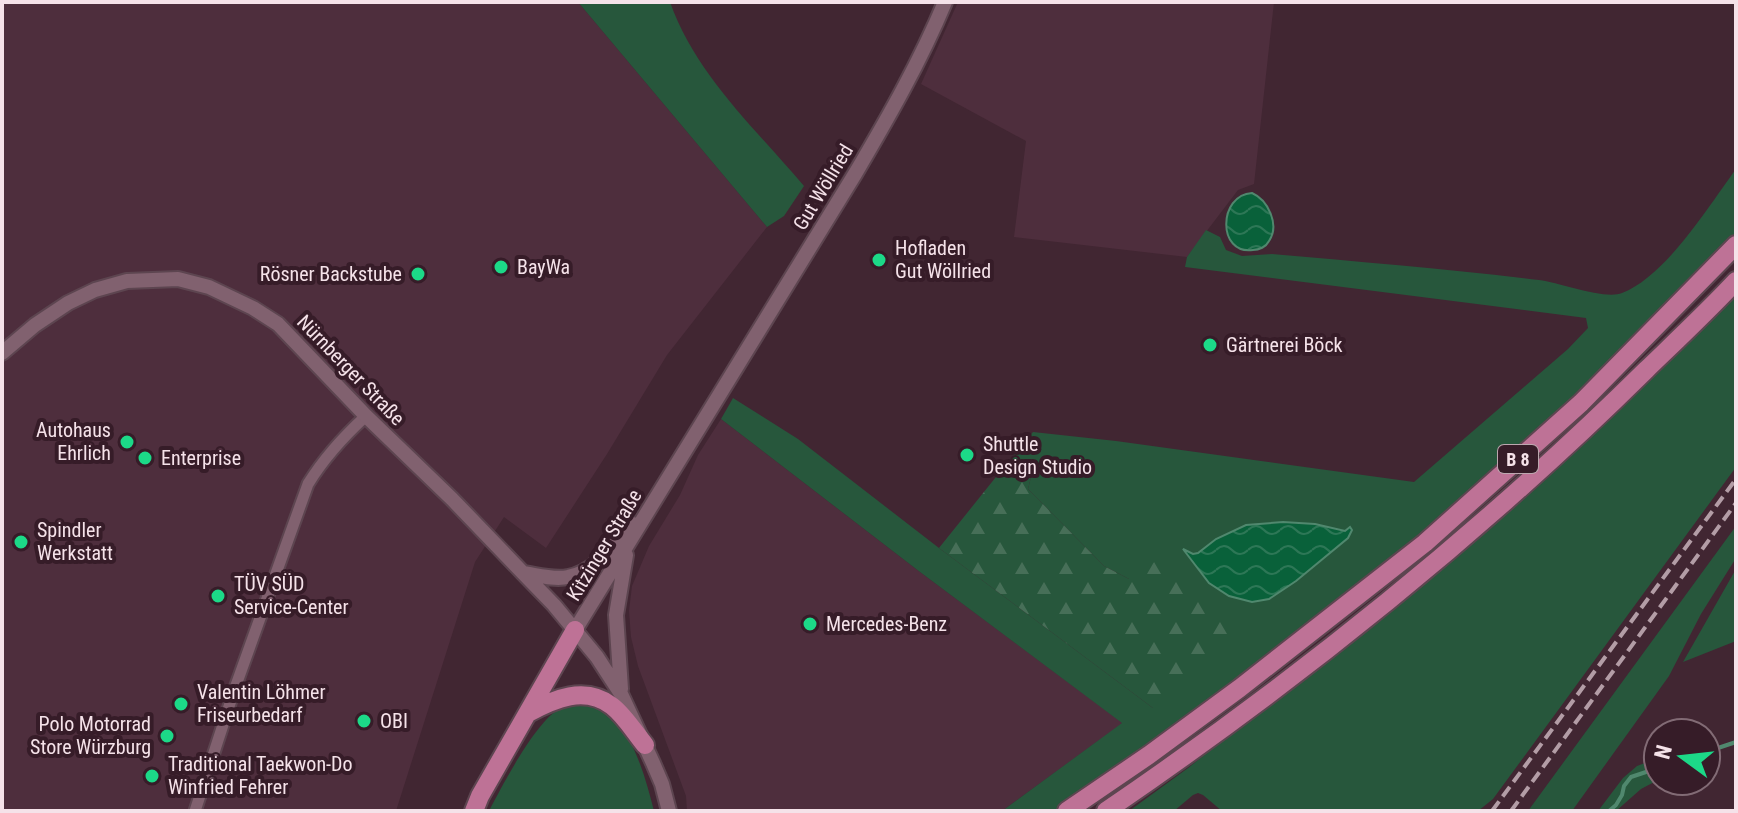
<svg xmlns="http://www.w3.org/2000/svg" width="1738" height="813" font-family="'Roboto Condensed',sans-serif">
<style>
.built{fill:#4e2e3d}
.grass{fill:#27573c}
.forest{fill:url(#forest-firs)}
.water{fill:url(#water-waves);stroke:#50886e;stroke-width:2}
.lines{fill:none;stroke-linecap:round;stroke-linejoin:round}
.stream{stroke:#50886e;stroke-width:4}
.minor-casing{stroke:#5d4550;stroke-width:15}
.tertiary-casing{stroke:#5d4550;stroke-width:18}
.trunk-casing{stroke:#5d4550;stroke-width:22}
.minor{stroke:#81616f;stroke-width:11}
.tertiary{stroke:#81616f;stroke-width:14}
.trunk{stroke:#be7296;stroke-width:18}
.rail{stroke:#b39da6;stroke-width:4;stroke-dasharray:12 6;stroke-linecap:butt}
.poi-dot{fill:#1cd988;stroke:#361c28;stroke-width:3}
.labels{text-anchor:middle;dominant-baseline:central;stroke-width:8;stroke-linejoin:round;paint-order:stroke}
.shield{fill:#361c28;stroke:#bca7af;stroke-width:2}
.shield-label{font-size:18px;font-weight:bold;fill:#f5e2e9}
.street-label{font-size:20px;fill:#f5e2e9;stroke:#361c28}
.poi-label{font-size:20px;fill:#f5e2e9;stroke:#361c28;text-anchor:start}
</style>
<defs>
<pattern id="forest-firs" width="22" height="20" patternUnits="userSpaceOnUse" patternTransform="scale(2)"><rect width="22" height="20" fill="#27573c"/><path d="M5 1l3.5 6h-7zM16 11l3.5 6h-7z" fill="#476f58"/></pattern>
<pattern id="water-waves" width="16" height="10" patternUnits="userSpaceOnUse" patternTransform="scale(2)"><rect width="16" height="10" fill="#09613a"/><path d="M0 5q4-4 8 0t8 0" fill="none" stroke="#2d7756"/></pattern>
</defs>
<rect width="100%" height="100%" fill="#412632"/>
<path class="built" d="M 2,2 L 578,2 L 767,227 L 667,355 L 607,454 L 546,548 L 504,517 L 475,562 L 396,811 L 2,811 Z
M 958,2 L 1274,2 L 1254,184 L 1238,190 L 1187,257 L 1014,237 L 1026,141 L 921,84 Z
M 721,419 L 920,572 L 1123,723 L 1002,811 L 687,811 L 686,796 L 638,666 L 631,637 L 629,611 L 632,586 L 649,546 L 680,495 L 698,455 Z"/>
<path class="grass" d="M 578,2 L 670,2 C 696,75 755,128 804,186 L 784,216 L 767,227 Z
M 1736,169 L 1736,235 L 1562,411 L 1490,476 L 1368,578 L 1169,732 L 1057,811 L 1002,811 L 1122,723 L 920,572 L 721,419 L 733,398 L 798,439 L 939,548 L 1153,708 L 1129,579 L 1104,566 L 1028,489 L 1032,473 L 1004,467 L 1033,432 L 1116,441 L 1414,482 L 1568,349 L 1588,328 L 1586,318 L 1185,267 L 1187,257 L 1206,230 L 1220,237 L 1226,250 L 1242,256 L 1272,254 C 1361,262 1450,269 1539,280 C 1561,283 1605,300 1622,293 C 1666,276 1708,207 1736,169 Z
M 1736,287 L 1736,467 L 1493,799 L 1478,811 L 1222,811 L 1203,795 L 1198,793 L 1193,795 L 1174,811 L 1129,811 L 1188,768 L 1307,672 Z
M 1736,526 L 1736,558 L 1701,614 L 1669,676 L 1572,811 L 1528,811 Z
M 1736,569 L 1736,641 L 1683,662 Z
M 581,701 C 589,703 599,705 605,709 C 634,734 645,776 654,811 L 489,811 C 503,784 533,727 557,710 C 564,705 573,704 581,701 Z
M 1658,758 L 1658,780 L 1641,789 L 1616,811 L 1598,811 L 1623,778 L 1637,766 Z"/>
<path class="forest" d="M 1004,467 L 1032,473 L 1028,489 L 1104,566 L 1129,579 L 1157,560 L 1252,633 L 1153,708 L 939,548 Z"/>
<path class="water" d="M 1252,193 C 1268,200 1280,225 1269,241 C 1266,247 1259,250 1253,250 C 1217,255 1218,195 1252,193 Z
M 1283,522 L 1315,524 L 1345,531 L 1350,527 L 1352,530 L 1348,538 L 1296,581 L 1269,599 L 1252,602 L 1229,596 L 1209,583 L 1183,549 L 1193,554 L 1198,553 L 1216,539 L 1246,525 Z"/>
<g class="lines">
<path class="stream" d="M 1706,752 L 1736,742
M 1609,811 L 1616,805 L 1622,795 L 1624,786 L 1631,777 L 1658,768"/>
<g class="minor-casing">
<path id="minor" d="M 195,811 L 235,688 L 308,484 C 324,458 343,437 366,416"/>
</g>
<g class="tertiary-casing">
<path id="tertiary" d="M 2,353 L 35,325 L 68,303 L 95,290 L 127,281 L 178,279 L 209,287 L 253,308 L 278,324 L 366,416 L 452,499 L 523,573 L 554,605 L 597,657 L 621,694 L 653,763 L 662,784 L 669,811
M 523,573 C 537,575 554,580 568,577 C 596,572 615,543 633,524
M 575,630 L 855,174 C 888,118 920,62 945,2
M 621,689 L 616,615 L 626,555"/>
</g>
<g class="trunk-casing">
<path id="trunk" d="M 528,713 C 554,699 585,685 612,706 C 625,716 635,733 645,745
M 474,811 L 480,796 L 575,630
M 1067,811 L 1149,755 L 1240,688 L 1425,543 L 1581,403 L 1736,245
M 1106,811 C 1298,680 1480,534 1646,370 C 1676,341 1707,312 1736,281"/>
</g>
<use href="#minor" class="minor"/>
<use href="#tertiary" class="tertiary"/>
<use href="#trunk" class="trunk"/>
<path class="rail" d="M 1492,811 L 1736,479
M 1511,811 L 1736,503"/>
</g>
<g class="poi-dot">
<circle cx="879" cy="260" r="8"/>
<circle cx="501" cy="267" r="8"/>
<circle cx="418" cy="274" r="8"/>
<circle cx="1210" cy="345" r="8"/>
<circle cx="127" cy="442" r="8"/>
<circle cx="967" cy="455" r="8"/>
<circle cx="145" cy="458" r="8"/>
<circle cx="21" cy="542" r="8"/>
<circle cx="218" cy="596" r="8"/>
<circle cx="810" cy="624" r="8"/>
<circle cx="181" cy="704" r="8"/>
<circle cx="364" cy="721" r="8"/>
<circle cx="167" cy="736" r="8"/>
<circle cx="152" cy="776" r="8"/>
</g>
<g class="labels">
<rect class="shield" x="1498" y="445" width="40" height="28" rx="6"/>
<g class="shield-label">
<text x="1518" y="459">B 8</text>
</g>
<g class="street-label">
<text transform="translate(823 187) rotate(-59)">Gut Wöllried</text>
<text transform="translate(351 370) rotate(46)">Nürnberger Straße</text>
<text transform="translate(604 545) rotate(-59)">Kitzinger Straße</text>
</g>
<g class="poi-label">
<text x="895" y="248">Hofladen<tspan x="895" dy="23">Gut Wöllried</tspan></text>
<text x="517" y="267">BayWa</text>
<text x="402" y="274" text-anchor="end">Rösner Backstube</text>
<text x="1226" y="345">Gärtnerei Böck</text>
<text x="111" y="430" text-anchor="end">Autohaus<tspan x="111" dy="23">Ehrlich</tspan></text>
<text x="983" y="444">Shuttle<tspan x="983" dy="23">Design Studio</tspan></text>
<text x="161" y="458">Enterprise</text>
<text x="37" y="530">Spindler<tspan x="37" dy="23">Werkstatt</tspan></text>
<text x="234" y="584">TÜV SÜD<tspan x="234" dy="23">Service-Center</tspan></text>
<text x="826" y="624">Mercedes-Benz</text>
<text x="197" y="692">Valentin Löhmer<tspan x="197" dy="23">Friseurbedarf</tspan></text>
<text x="380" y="721">OBI</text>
<text x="151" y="724" text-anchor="end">Polo Motorrad<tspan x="151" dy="23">Store Würzburg</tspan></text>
<text x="168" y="764">Traditional Taekwon-Do<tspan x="168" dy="23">Winfried Fehrer</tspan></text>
</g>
</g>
<rect width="1738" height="813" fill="none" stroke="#f5e2e9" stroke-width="8"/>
<g transform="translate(1682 757) rotate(285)"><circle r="38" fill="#361c28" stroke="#826b75" stroke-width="2"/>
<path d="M0-6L14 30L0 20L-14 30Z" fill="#1cd988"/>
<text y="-12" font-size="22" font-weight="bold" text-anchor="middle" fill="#f5e2e9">N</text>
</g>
</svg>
